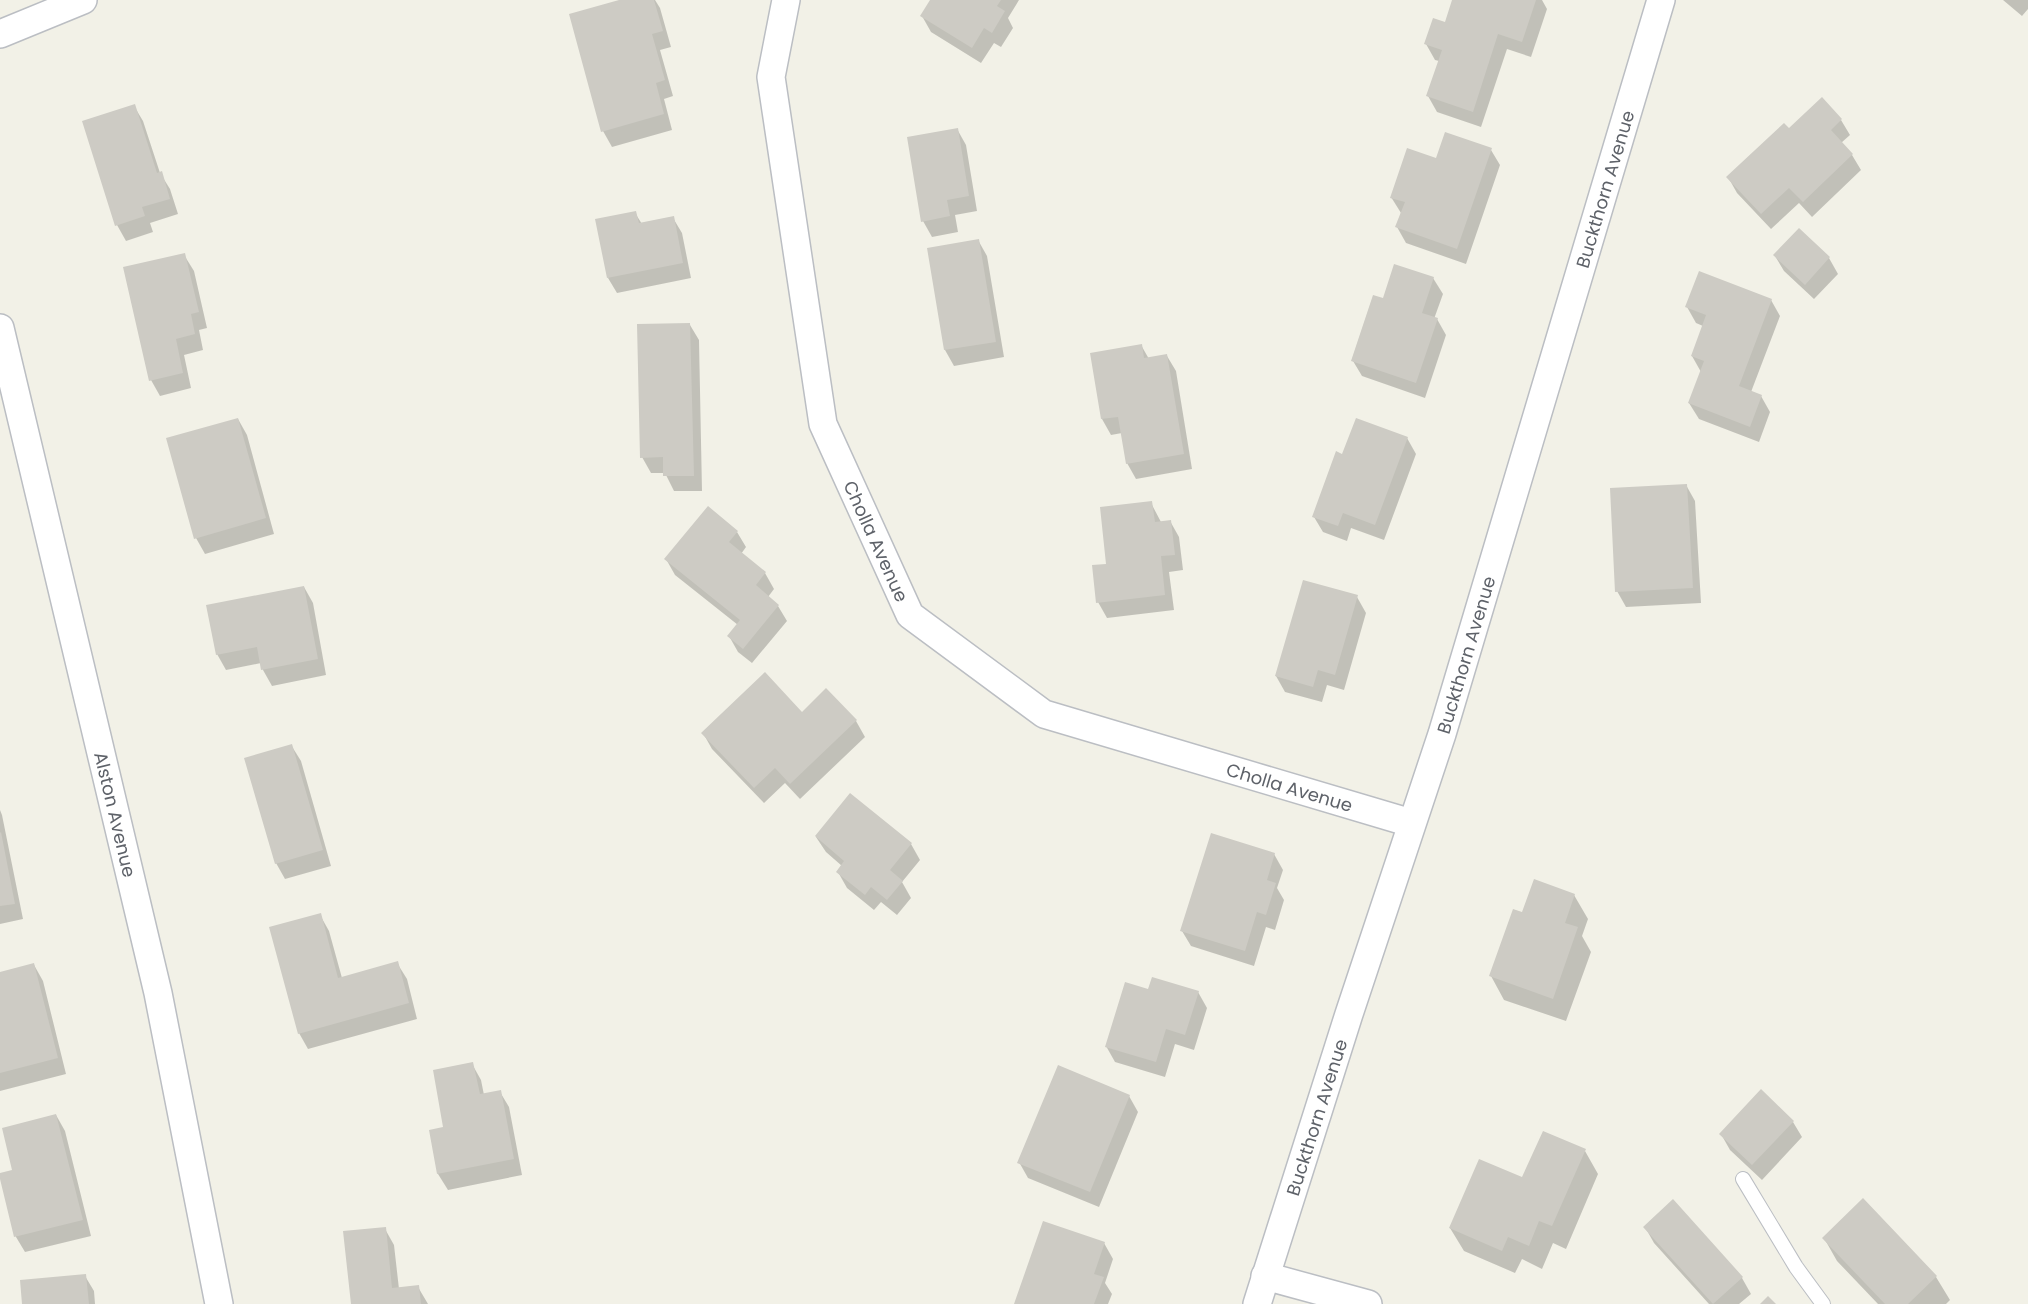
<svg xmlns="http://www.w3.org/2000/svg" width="2028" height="1304" font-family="Poppins,sans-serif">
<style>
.shadow{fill:#0003}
.building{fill:#cdcbc4}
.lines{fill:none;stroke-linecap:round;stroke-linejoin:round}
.lane-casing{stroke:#bbbec3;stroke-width:16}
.street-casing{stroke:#bbbec3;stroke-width:30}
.lane{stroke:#fff;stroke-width:14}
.street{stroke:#fff;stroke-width:27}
.labels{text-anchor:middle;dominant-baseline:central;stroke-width:4.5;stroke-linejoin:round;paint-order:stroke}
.street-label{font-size:18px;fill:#5e6269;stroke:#fff}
</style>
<rect width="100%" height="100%" fill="#f2f1e7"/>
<path class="shadow" d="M 624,0 L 655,0 L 660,8 L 671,47 L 660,50 L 673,96 L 664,99 L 672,130 L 612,147 L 603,131 Z
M 932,0 L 1019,0 L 1008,18 L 1013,28 L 1001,47 L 994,43 L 981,63 L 931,32 L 922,16 Z
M 1454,0 L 1542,0 L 1547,9 L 1531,57 L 1507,49 L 1481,127 L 1437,112 L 1428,96 L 1439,61 L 1435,60 L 1426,44 L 1446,24 Z
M 2003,0 L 2028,0 L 2028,9 L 2022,16 Z
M 134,106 L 143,121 L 160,173 L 170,189 L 178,214 L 150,223 L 153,232 L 126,241 L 117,225 Z
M 1841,120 L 1850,135 L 1841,143 L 1852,155 L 1861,170 L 1812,217 L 1799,203 L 1771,229 L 1737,193 L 1728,177 L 1789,130 Z
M 957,129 L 966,145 L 977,211 L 955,215 L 958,232 L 932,237 L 923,221 Z
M 1491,150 L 1500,165 L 1466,264 L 1406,243 L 1397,227 L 1401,213 L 1391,197 L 1436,160 Z
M 635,213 L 642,224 L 673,218 L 682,233 L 691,278 L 617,293 L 608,278 Z
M 978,240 L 987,256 L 1004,357 L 954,366 L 945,350 L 929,249 Z
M 184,255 L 194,271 L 207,328 L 199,330 L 203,350 L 184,355 L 191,388 L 160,396 L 151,380 Z
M 1775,256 L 1829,258 L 1838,274 L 1814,299 L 1784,271 Z
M 1433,278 L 1443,294 L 1434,319 L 1437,319 L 1446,335 L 1425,398 L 1362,376 L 1353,361 L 1384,300 Z
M 1771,300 L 1780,316 L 1751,392 L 1761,396 L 1770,412 L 1759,442 L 1699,419 L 1689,403 L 1701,372 L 1692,356 L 1703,326 L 1696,323 L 1687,307 Z
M 690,325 L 699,340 L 702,491 L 674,491 L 665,473 L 651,473 L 642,457 Z
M 1141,345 L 1149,359 L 1167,356 L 1176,371 L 1192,469 L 1136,479 L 1127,463 L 1122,433 L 1111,435 L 1102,419 L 1091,354 Z
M 238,419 L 247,435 L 274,534 L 205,554 L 196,538 Z
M 1407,438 L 1416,454 L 1384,540 L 1351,528 L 1347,541 L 1323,532 L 1314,517 Z
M 1686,485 L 1695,501 L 1701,603 L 1626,607 L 1617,591 Z
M 1151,503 L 1161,522 L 1170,521 L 1179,537 L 1183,570 L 1169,572 L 1174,610 L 1107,618 L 1098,602 L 1107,565 Z
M 737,532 L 746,547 L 741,554 L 765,573 L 774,589 L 768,597 L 778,606 L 787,621 L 752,663 L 738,652 L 729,636 L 738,625 L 675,575 L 666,559 Z
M 304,587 L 313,603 L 326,675 L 272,686 L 263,670 L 261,663 L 226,670 L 217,654 Z
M 1357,597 L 1366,613 L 1344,690 L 1327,685 L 1322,702 L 1285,692 L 1276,676 Z
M 826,691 L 856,721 L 865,737 L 800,799 L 785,783 L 764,803 L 712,749 L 703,733 L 802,714 Z
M 291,745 L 301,761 L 331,866 L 285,879 L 276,863 Z
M 0,810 L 2,815 L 23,919 L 0,924 Z
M 816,837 L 911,844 L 920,860 L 902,882 L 911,898 L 897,915 L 881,902 L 874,910 L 847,888 L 838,872 L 842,866 L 826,852 Z
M 1274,854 L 1283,870 L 1277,888 L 1284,900 L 1275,930 L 1266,927 L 1254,966 L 1191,946 L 1182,931 Z
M 1574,895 L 1588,919 L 1582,936 L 1591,952 L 1566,1021 L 1504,1000 L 1491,976 Z
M 320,915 L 329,931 L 342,978 L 397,963 L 407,979 L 417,1019 L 308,1049 L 299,1033 Z
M 34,965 L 43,981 L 66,1074 L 0,1091 L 0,974 Z
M 1149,991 L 1198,992 L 1207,1008 L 1194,1050 L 1175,1044 L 1165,1077 L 1115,1062 L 1106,1046 Z
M 472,1064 L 481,1080 L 484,1095 L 500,1092 L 509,1107 L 522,1175 L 448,1190 L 438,1174 L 430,1131 L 445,1128 Z
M 1129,1096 L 1138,1112 L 1099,1207 L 1028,1178 L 1019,1162 Z
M 56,1115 L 65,1131 L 91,1236 L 25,1252 L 16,1237 L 0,1175 L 14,1171 Z
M 1793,1122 L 1802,1137 L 1762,1180 L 1730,1150 L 1721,1134 Z
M 1585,1151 L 1598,1174 L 1566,1249 L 1553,1243 L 1542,1269 L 1522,1259 L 1515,1273 L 1464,1251 L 1450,1228 L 1523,1179 Z
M 1645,1227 L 1742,1278 L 1751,1294 L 1739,1304 L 1709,1304 L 1654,1243 Z
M 385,1229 L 394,1245 L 399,1289 L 418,1287 L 428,1304 L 352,1304 Z
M 1824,1238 L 1936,1277 L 1950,1300 L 1946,1304 L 1878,1304 L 1837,1261 Z
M 1104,1243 L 1113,1259 L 1105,1283 L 1112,1294 L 1108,1304 L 1015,1304 Z
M 85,1276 L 94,1291 L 95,1304 L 23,1304 Z"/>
<path class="building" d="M 619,0 L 654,0 L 663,31 L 652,34 L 665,80 L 656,83 L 664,114 L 601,132 L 569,14 Z
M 930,0 L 1001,0 L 997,6 L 1005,11 L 992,33 L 984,28 L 972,48 L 920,16 Z
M 1452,0 L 1536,0 L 1522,42 L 1498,34 L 1473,112 L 1426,96 L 1442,50 L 1424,44 L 1433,18 L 1445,22 Z
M 1822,97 L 1842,119 L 1831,130 L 1853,154 L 1803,202 L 1789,188 L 1761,214 L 1726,177 L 1784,123 L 1789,128 Z
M 135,104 L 157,173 L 162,171 L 170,199 L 142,207 L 145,216 L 115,226 L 82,121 Z
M 958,128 L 969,196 L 947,200 L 950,216 L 921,222 L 907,137 Z
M 1445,132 L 1492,148 L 1457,249 L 1395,227 L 1405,202 L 1390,198 L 1407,148 L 1436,158 Z
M 636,211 L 639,223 L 674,216 L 683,263 L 607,278 L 595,219 Z
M 1799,228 L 1830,257 L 1805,285 L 1773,255 Z
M 979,239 L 996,342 L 944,350 L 927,248 Z
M 185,253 L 199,312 L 191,314 L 195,334 L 176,339 L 183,373 L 149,381 L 123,267 Z
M 1394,264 L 1434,277 L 1422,313 L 1438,318 L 1416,383 L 1351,361 L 1373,295 L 1383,298 Z
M 1699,271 L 1772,299 L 1739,386 L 1762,395 L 1750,427 L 1688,403 L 1704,361 L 1691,356 L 1706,315 L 1685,307 Z
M 690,323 L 694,476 L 663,476 L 663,457 L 640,458 L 637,324 Z
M 1142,344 L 1144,358 L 1167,354 L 1184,454 L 1126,464 L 1118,417 L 1101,419 L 1090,353 Z
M 238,418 L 266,518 L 194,539 L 166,438 Z
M 1356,418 L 1408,437 L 1375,525 L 1343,513 L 1338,526 L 1312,517 L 1336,451 L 1342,454 Z
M 1687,484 L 1693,588 L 1615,592 L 1610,488 Z
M 1152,501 L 1155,522 L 1171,520 L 1175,555 L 1161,556 L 1165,595 L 1096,603 L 1092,565 L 1106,564 L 1100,507 Z
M 708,506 L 738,531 L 729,542 L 766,572 L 756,585 L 779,605 L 743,649 L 727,636 L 740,620 L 664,559 Z
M 1303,580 L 1358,595 L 1335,675 L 1318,670 L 1313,687 L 1275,676 Z
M 304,586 L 318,659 L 261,670 L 257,647 L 216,655 L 206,605 Z
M 765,672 L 802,712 L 826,688 L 857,720 L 790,784 L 775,768 L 754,788 L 701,733 Z
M 292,744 L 323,850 L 275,864 L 244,758 Z
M 850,793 L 912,843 L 890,870 L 903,881 L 887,900 L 871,887 L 865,895 L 836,872 L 844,861 L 815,836 Z
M 1,832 L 15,904 L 0,906 L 0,833 Z
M 1211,833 L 1275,853 L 1267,880 L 1276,883 L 1266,915 L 1257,912 L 1245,951 L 1180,931 Z
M 1534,879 L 1575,894 L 1565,923 L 1578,927 L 1553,999 L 1489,976 L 1513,909 L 1522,912 Z
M 321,913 L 338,978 L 398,961 L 409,1003 L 298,1034 L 269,927 Z
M 34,963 L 58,1058 L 0,1073 L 0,972 Z
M 1152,977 L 1199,991 L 1185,1035 L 1166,1029 L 1156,1062 L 1105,1047 L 1125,982 L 1148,989 Z
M 473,1062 L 480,1094 L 501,1090 L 514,1159 L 437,1174 L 429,1130 L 443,1127 L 433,1070 Z
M 1058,1065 L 1130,1095 L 1090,1192 L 1017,1163 Z
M 1761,1089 L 1794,1121 L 1752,1165 L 1719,1134 Z
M 56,1114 L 83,1220 L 14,1237 L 0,1179 L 0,1173 L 12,1170 L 2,1128 Z
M 1543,1131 L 1586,1149 L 1552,1226 L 1539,1221 L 1529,1246 L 1508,1237 L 1502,1251 L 1449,1228 L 1479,1159 L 1522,1177 Z
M 1863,1198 L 1937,1276 L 1908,1304 L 1885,1304 L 1822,1238 Z
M 1673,1199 L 1743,1277 L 1713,1304 L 1643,1227 Z
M 1043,1221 L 1105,1242 L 1094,1274 L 1104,1277 L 1094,1304 L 1014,1304 Z
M 386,1227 L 392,1288 L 419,1285 L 421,1304 L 351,1304 L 343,1231 Z
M 86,1274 L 89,1304 L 22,1304 L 20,1280 Z
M 1768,1296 L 1776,1304 L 1760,1304 Z"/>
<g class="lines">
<g class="lane-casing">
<path id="lane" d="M 1743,1179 L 1796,1267 L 1823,1304"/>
</g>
<g class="street-casing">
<g id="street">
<path id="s1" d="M 786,0 L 771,77 L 823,424 L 910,615 L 1044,714 L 1411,823"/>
<path d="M 0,34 L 83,0"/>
<path id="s2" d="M 0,328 L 158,993 L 219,1304"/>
<path d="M 1265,1276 L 1368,1304"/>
<path id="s3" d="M 1257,1304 L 1349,1014 L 1442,734 L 1661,0"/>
</g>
</g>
<use href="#lane" class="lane"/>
<use href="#street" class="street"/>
</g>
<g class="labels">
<g class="street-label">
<text stroke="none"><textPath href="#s3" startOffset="1168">Buckthorn Avenue</textPath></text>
<text stroke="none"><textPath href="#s1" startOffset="558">Cholla Avenue</textPath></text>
<text stroke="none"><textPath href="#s3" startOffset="682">Buckthorn Avenue</textPath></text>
<text stroke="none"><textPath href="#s1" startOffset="1062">Cholla Avenue</textPath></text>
<text stroke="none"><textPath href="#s2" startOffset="500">Alston Avenue</textPath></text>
<text stroke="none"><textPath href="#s3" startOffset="196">Buckthorn Avenue</textPath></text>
</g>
</g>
</svg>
